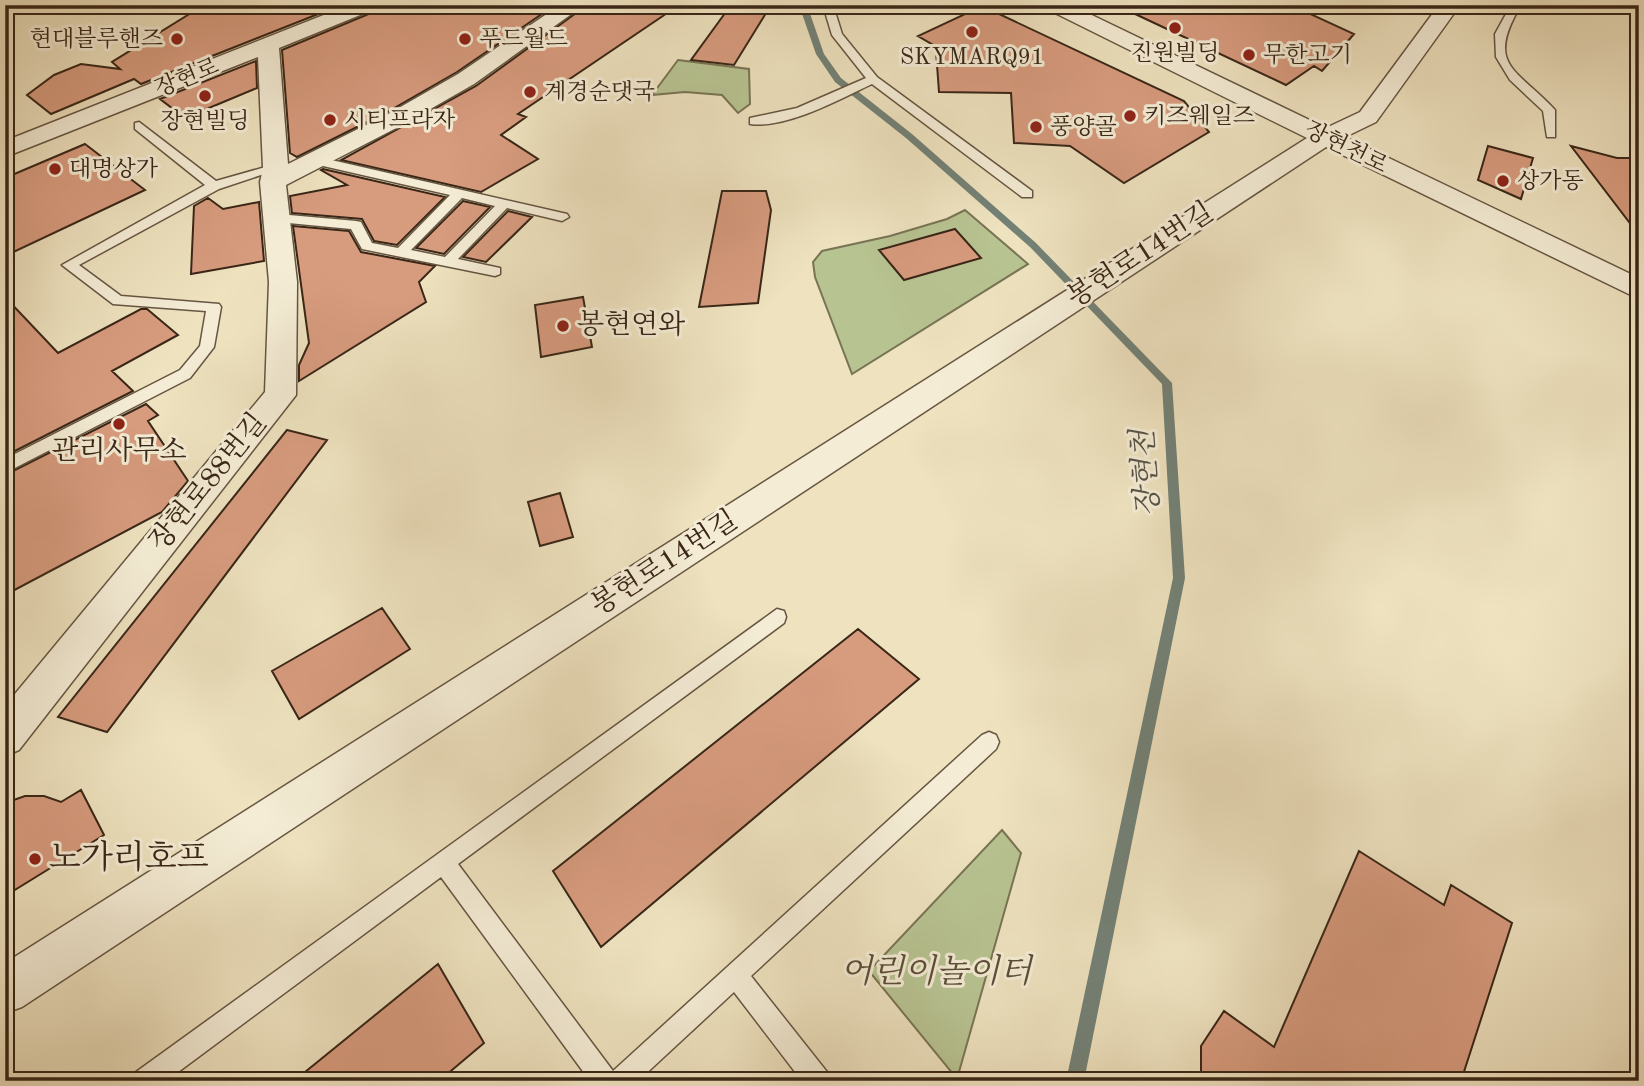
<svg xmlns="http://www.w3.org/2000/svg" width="1644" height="1086" font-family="'Old Standard TT','Noto Serif KR',serif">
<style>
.green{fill:#b8c392;stroke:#787454;stroke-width:2}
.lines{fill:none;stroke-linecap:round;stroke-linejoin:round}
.stream{fill:#738176;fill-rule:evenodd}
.building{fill:#d79b7e;stroke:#392617;stroke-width:2}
.lane-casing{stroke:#665541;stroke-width:3}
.street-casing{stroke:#665541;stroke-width:3}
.lane{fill:#f4ecd5;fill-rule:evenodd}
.street{fill:#f4ecd5;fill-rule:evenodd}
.poi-dot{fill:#8f2418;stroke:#f4ecd5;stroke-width:2.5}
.labels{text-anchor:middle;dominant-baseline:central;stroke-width:6;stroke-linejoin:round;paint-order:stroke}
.far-poi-label{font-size:23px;fill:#392617;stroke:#f4ecd5;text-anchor:start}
.far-street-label{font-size:23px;fill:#392617;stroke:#f4ecd5}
.street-label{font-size:28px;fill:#392617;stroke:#f4ecd5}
.poi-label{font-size:28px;fill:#392617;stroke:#f4ecd5;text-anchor:start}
.water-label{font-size:30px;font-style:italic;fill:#565346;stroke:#f4ecd5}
.near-poi-label{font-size:33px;fill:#392617;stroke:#f4ecd5;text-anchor:start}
.near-park-label{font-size:33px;font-style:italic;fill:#594d36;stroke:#f4ecd5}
</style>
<rect width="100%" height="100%" fill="#eee2bf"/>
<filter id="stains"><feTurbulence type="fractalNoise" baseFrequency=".00286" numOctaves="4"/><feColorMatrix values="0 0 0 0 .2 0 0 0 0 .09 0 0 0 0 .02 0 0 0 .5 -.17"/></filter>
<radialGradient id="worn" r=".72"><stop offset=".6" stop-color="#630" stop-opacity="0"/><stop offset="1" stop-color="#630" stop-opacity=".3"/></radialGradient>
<path class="green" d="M 678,60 L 749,69 L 750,104 L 738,113 L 722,95 L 685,92 L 652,95 Z
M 965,210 L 1028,264 L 852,374 L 815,277 L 813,262 L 822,251 L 890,236 L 947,219 Z
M 1002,830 L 1021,853 L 957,1079 L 869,971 Z"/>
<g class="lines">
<path class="stream" d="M 799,5 L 807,5 L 824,54 L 841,78 L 912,134 L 1036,243 L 1172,383 L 1185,578 L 1084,1081 L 1066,1081 L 1173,578 L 1162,384 L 1030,247 L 906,138 L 835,82 L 816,54 Z"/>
</g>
<path class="building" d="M 204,5 L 341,5 L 141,84 L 134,79 L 51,114 L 27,95 L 54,75 L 81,64 L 120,69 L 112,62 Z
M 380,5 L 555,5 L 457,72 L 389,111 L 297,157 L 290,153 L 282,50 L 376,11 Z
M 587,5 L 679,5 L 518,114 L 526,117 L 501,135 L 538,159 L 481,192 L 341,160 L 476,86 Z
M 731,5 L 771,5 L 734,65 L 691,60 Z
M 1116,5 L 1291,5 L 1354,34 L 1322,71 L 1314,66 L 1286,85 Z
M 982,6 L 1184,101 L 1209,132 L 1124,183 L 1070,146 L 1014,143 L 1011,93 L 939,92 L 936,51 L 940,49 L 918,36 Z
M 256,61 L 257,88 L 185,118 L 160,99 Z
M 85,144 L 145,190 L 5,256 L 5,178 Z
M 1488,146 L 1533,158 L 1521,199 L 1478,180 Z
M 1571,146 L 1617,158 L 1639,158 L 1639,235 Z
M 323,169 L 445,197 L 397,245 L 374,241 L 362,219 L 292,213 L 290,196 L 347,185 L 321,170 Z
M 722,191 L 766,191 L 771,210 L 758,303 L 699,307 Z
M 208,198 L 223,209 L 259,202 L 264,261 L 191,274 L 194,206 Z
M 463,201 L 490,207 L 444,254 L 416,248 Z
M 508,211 L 532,217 L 486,262 L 463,257 Z
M 293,226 L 349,231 L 361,252 L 435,266 L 419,282 L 426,302 L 299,381 L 299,365 L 309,343 Z
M 955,229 L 981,258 L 904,280 L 879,250 Z
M 5,297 L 58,353 L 141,309 L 147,309 L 178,335 L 112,371 L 133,391 L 5,456 Z
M 583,297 L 592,347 L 541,357 L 535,305 Z
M 146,404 L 158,415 L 148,421 L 188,481 L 162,512 L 5,595 L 5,475 Z
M 287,430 L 327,440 L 107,732 L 58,717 Z
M 560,493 L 573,537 L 540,546 L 528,502 Z
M 382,608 L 410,649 L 299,719 L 272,671 Z
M 858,629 L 919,679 L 601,947 L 553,871 Z
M 81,790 L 104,835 L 5,896 L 5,803 L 25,796 L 44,796 L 61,802 Z
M 1359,851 L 1444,905 L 1451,885 L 1512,923 L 1461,1081 L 1201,1081 L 1201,1046 L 1224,1011 L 1274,1047 Z
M 438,964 L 484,1043 L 439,1081 L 294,1081 Z"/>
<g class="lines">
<g class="lane-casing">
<path id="lane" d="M 823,5 L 833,5 L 842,34 L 877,77 L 1032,191 L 1032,197 L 1022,197 L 872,84 C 840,99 786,129 750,124 L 750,118 L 797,108 L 866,78 L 832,35 Z
M 1511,5 L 1521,5 C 1484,67 1518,69 1555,110 L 1555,137 L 1547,137 L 1543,111 L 1510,80 L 1496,57 L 1495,34 Z
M 139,122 L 216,181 L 276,164 L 282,168 L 219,189 L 79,265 L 121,296 L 219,304 L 221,307 L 214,347 L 190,378 L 5,473 L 5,459 L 180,370 L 200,346 L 206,311 L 113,304 L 62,265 L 205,185 L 135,129 L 135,123 Z
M 314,156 L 567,214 L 569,217 L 562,221 L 507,208 L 458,259 L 500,268 L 500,274 L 495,276 L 367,250 L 362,249 L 351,229 L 278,222 L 271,218 L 278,214 L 356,221 L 361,222 L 372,243 L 398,248 L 450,195 L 310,163 L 308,160 ZM 462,198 L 495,206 L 445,257 L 411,250 Z
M 777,609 L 784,611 L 786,617 L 784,623 L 458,864 L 613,1071 L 982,735 L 989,732 L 996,735 L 999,742 L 996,749 L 751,976 L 827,1072 L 830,1081 L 802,1081 L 734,992 L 638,1081 L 590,1081 L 441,877 L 166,1081 L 133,1081 L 136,1072 Z"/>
</g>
<g class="street-casing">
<path id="street" d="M 349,5 L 378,5 L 375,9 L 279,48 L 288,164 L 390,113 L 458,74 L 560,5 L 584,5 L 474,84 L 406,123 L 286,185 L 297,282 L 296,395 L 19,750 L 5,756 L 5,706 L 265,392 L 269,282 L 260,182 L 263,168 L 258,57 L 5,157 L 5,141 Z
M 1044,5 L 1071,5 L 1326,128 L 1360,112 L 1439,5 L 1460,5 L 1376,122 L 1345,137 L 1639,278 L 1639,299 L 1326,147 L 22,1007 L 5,1013 L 5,963 L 1307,138 L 1047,9 Z"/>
</g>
<use href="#lane" class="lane"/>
<use href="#street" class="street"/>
</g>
<g class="poi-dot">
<circle cx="1175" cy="28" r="7"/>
<circle cx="972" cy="32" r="7"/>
<circle cx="177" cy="39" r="7"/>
<circle cx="465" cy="39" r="7"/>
<circle cx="1249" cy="55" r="7"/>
<circle cx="530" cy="92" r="7"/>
<circle cx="205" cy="96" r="7"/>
<circle cx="1130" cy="116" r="7"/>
<circle cx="330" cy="120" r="7"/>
<circle cx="1036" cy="127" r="7"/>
<circle cx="55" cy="169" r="7"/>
<circle cx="1503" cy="181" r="7"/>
<circle cx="563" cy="326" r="7"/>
<circle cx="119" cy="424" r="7"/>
<circle cx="35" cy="859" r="7"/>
</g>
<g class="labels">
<g class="far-poi-label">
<text x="163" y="39" text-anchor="end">현대블루핸즈</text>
<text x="479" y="39">푸드월드</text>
<text x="1175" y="53" text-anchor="middle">진원빌딩</text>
<text x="1263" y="55">무한고기</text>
<text x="972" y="57" text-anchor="middle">SKYMARQ91</text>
<text x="544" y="92">계경순댓국</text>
<text x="1144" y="116">키즈웨일즈</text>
<text x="344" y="120">시티프라자</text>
<text x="205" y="121" text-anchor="middle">장현빌딩</text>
<text x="1050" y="127">풍양골</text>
<text x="69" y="169">대명상가</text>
<text x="1517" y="181">상가동</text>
</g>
<g class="far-street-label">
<text transform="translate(187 78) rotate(-22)">장현로</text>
<text transform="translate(1346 148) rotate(26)">장현천로</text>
</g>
<g class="street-label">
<text transform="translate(1141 256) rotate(-33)">봉현로14번길</text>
<text transform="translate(209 483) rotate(-51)">장현로88번길</text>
<text transform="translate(665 564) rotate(-33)">봉현로14번길</text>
</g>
<g class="poi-label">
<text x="577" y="326">봉현연와</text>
<text x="119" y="452" text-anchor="middle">관리사무소</text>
</g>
<g class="water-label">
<text transform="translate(1147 473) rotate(-94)">장현천</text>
</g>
<g class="near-poi-label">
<text x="49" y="859">노가리호프</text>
</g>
<g class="near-park-label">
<text x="936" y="973">어린이놀이터</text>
</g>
</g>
<rect width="1644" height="1086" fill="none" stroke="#eee2bf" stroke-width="28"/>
<rect x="7" y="7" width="1630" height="1072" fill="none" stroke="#392617" stroke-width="3.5"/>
<rect x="14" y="14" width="1616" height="1058" fill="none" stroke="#392617" stroke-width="2"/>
<rect width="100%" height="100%" filter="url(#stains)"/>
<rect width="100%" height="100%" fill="url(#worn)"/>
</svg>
